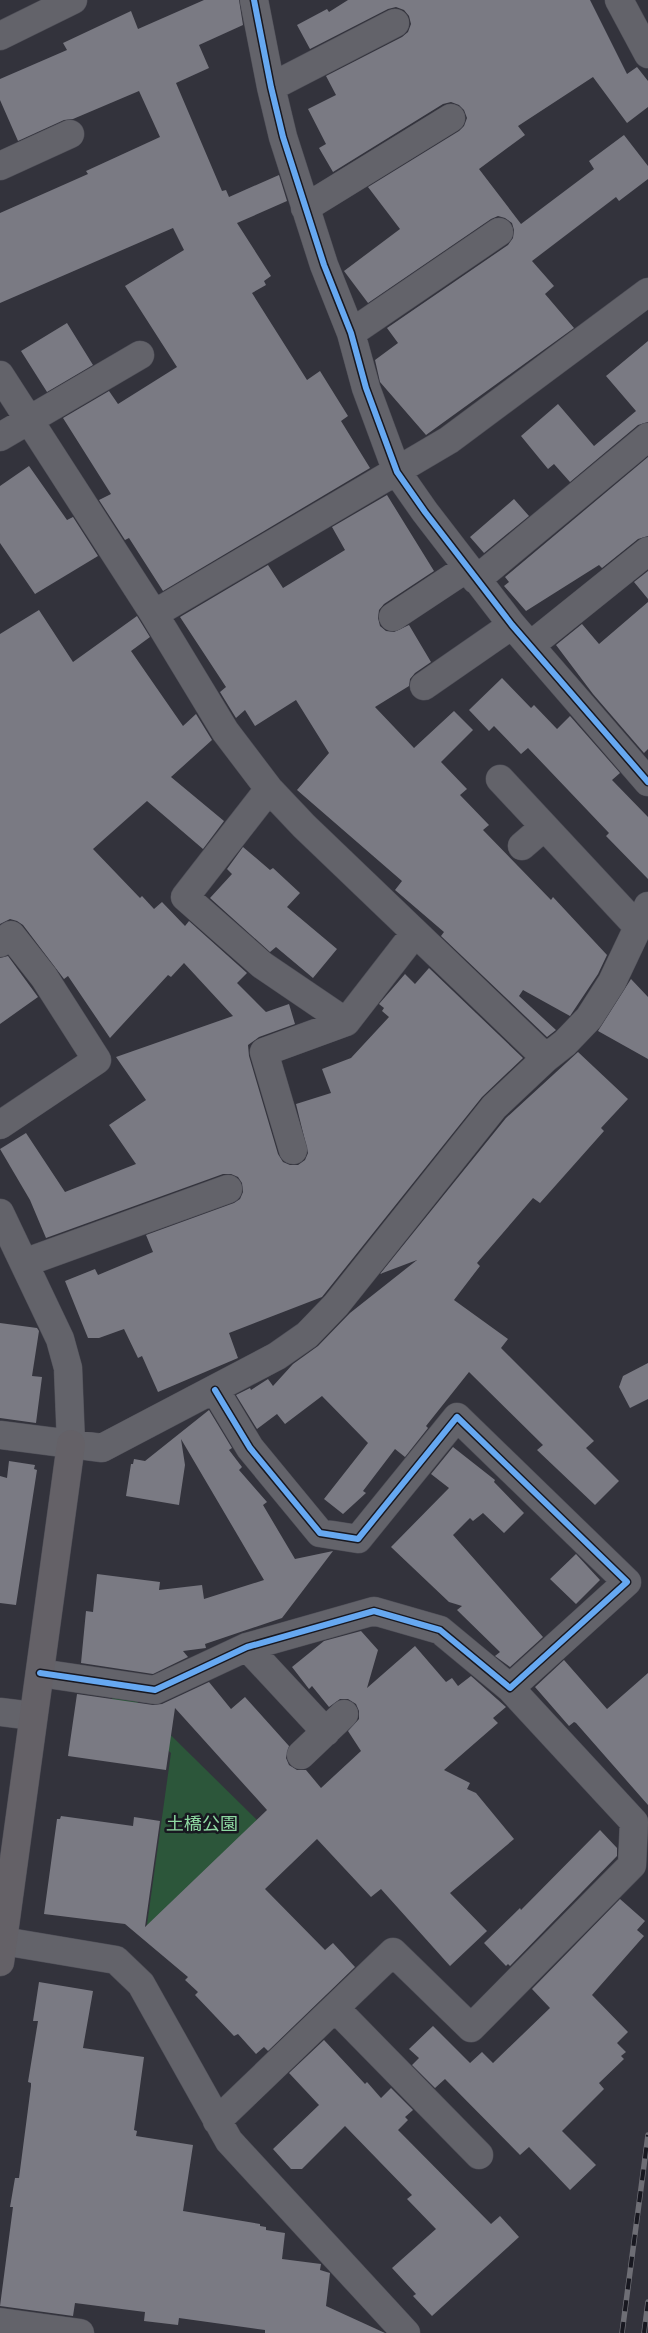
<svg xmlns="http://www.w3.org/2000/svg" width="648" height="2333" font-family="'Sofia Sans Condensed','Noto Sans JP',sans-serif">
<style>
.green{fill:#2c563a}
.building{fill:#7a7a83}
.lines{fill:none;stroke-linecap:round;stroke-linejoin:round}
.street-casing{stroke:#4f4f58;stroke-width:29}
.secondary-casing{stroke:#4f4f58;stroke-width:29}
.street{stroke:#63636a;stroke-width:28}
.secondary{stroke:#646167;stroke-width:28}
.rail-casing{stroke:#6e6e75;stroke-width:5.5}
.rail{stroke:#181820;stroke-width:4;stroke-dasharray:11;stroke-linecap:butt}
.cycleway-casing{stroke:#181820;stroke-width:9}
.cycleway{stroke:#66a8f1;stroke-width:6}
.labels{text-anchor:middle;dominant-baseline:central;stroke-width:5;stroke-linejoin:round;paint-order:stroke}
.park-label{font-size:18px;fill:#8ed9a2;stroke:#181820}
</style>
<rect width="100%" height="100%" fill="#33333c"/>
<path class="green" d="M 102,1689 L 126,1691 L 260,1823 L 145,1939 L 171,1753 Z"/>
<path class="building" d="M 204,0 L 239,0 L 243,25 L 199,45 L 209,68 L 176,83 L 222,191 L 226,190 L 229,197 L 279,175 L 287,201 L 237,223 L 271,276 L 264,281 L 266,285 L 252,293 L 307,380 L 320,371 L 348,416 L 341,421 L 370,468 L 163,591 L 129,538 L 125,540 L 99,500 L 111,494 L 63,418 L 109,391 L 118,404 L 177,367 L 125,286 L 184,250 L 173,228 L 0,303 L 0,213 L 88,174 L 86,171 L 160,137 L 139,91 L 73,119 L 64,120 L 18,141 L 0,100 L 0,79 L 67,50 L 63,43 L 131,11 L 138,29 Z
M 348,0 L 590,0 L 627,74 L 637,67 L 648,81 L 648,107 L 627,123 L 593,77 L 518,126 L 525,135 L 479,169 L 521,224 L 594,169 L 589,161 L 624,135 L 648,166 L 648,179 L 619,201 L 616,197 L 532,261 L 554,286 L 545,294 L 574,328 L 426,435 L 380,382 L 375,360 L 398,343 L 387,328 L 508,245 L 513,238 L 514,230 L 512,223 L 505,218 L 498,216 L 491,219 L 368,303 L 344,271 L 400,229 L 368,187 L 459,131 L 464,126 L 467,118 L 464,110 L 459,105 L 451,102 L 443,104 L 333,172 L 319,148 L 326,144 L 308,109 L 336,95 L 326,76 L 402,37 L 408,32 L 411,24 L 409,16 L 404,10 L 396,7 L 388,9 L 310,49 L 297,25 L 327,9 L 329,12 Z
M 67,323 L 93,365 L 47,392 L 21,351 Z
M 648,341 L 648,422 L 638,425 L 570,482 L 554,464 L 548,469 L 521,436 L 558,404 L 594,446 L 636,411 L 606,376 Z
M 648,457 L 648,536 L 638,539 L 602,568 L 599,565 L 526,611 L 504,586 L 509,582 L 505,577 Z
M 29,466 L 67,520 L 73,517 L 98,556 L 35,594 L 0,543 L 0,486 Z
M 387,495 L 434,571 L 384,604 L 379,610 L 378,618 L 380,626 L 386,631 L 394,632 L 409,625 L 431,662 L 415,673 L 410,679 L 409,686 L 375,707 L 414,748 L 454,711 L 473,730 L 441,762 L 467,789 L 460,795 L 489,825 L 483,830 L 551,900 L 553,897 L 607,955 L 598,974 L 570,1016 L 523,990 L 519,996 L 556,1030 L 547,1037 L 441,936 L 444,932 L 395,890 L 402,881 L 297,790 L 329,753 L 296,700 L 255,726 L 245,710 L 236,718 L 220,692 L 226,687 L 180,617 L 268,565 L 283,588 L 345,550 L 332,527 Z
M 514,499 L 529,516 L 484,553 L 470,537 Z
M 648,571 L 648,599 L 634,582 Z
M 648,602 L 648,749 L 644,753 L 593,694 L 556,645 L 582,624 L 599,644 Z
M 39,610 L 73,662 L 137,616 L 150,637 L 131,651 L 183,726 L 196,714 L 212,740 L 171,777 L 224,821 L 203,849 L 147,801 L 93,849 L 140,898 L 142,896 L 154,909 L 162,902 L 185,926 L 189,921 L 247,973 L 237,983 L 266,1012 L 289,1004 L 295,1024 L 259,1037 L 248,1045 L 249,1056 L 278,1154 L 283,1162 L 290,1165 L 298,1165 L 305,1160 L 308,1153 L 296,1104 L 331,1093 L 322,1069 L 351,1058 L 389,1017 L 382,1011 L 384,1008 L 379,1004 L 405,974 L 415,984 L 429,968 L 523,1058 L 482,1097 L 322,1297 L 229,1333 L 238,1358 L 158,1392 L 142,1356 L 138,1358 L 124,1329 L 99,1338 L 88,1338 L 65,1281 L 95,1269 L 98,1275 L 153,1252 L 146,1235 L 234,1203 L 240,1199 L 243,1192 L 242,1183 L 238,1177 L 231,1174 L 223,1174 L 46,1238 L 30,1200 L 0,1149 L 26,1133 L 65,1192 L 136,1164 L 109,1125 L 146,1100 L 116,1057 L 233,1016 L 184,963 L 171,977 L 168,975 L 110,1038 L 68,976 L 64,979 L 23,925 L 17,921 L 10,919 L 0,924 L 0,634 Z
M 502,678 L 531,708 L 534,705 L 557,729 L 570,716 L 620,773 L 612,780 L 648,817 L 648,879 L 606,836 L 609,833 L 528,748 L 521,754 L 494,726 L 489,731 L 469,710 Z
M 243,847 L 270,870 L 273,868 L 300,893 L 287,907 L 337,949 L 313,978 L 276,947 L 270,952 L 210,898 L 232,874 L 227,869 Z
M 8,956 L 38,997 L 0,1024 L 0,958 Z
M 631,979 L 648,997 L 648,1059 L 598,1031 Z
M 578,1052 L 628,1099 L 601,1128 L 604,1131 L 540,1203 L 533,1198 L 477,1263 L 480,1266 L 454,1300 L 508,1339 L 501,1348 L 594,1441 L 586,1448 L 619,1481 L 595,1505 L 537,1450 L 543,1445 L 469,1372 L 426,1426 L 428,1428 L 405,1457 L 395,1449 L 363,1491 L 366,1493 L 343,1514 L 324,1499 L 368,1443 L 322,1396 L 285,1424 L 277,1414 L 257,1429 L 236,1395 L 250,1388 L 251,1390 L 268,1379 L 273,1386 L 293,1364 L 318,1346 L 350,1313 L 417,1260 L 380,1274 L 506,1118 Z
M 0,1323 L 37,1328 L 39,1331 L 32,1376 L 42,1377 L 36,1423 L 0,1418 Z
M 648,1363 L 648,1399 L 630,1408 L 619,1387 L 623,1376 Z
M 209,1410 L 232,1448 L 229,1450 L 242,1467 L 239,1470 L 267,1502 L 263,1505 L 295,1559 L 333,1551 L 282,1618 L 205,1644 L 206,1648 L 183,1651 L 188,1657 L 153,1674 L 81,1663 L 86,1611 L 93,1612 L 97,1574 L 160,1582 L 159,1590 L 202,1585 L 204,1599 L 264,1580 L 181,1439 L 185,1465 L 179,1505 L 126,1496 L 131,1464 L 133,1464 L 134,1459 L 145,1461 Z
M 453,1447 L 495,1480 L 494,1482 L 524,1513 L 504,1533 L 483,1513 L 473,1521 L 470,1518 L 453,1535 L 543,1637 L 510,1667 L 495,1656 L 500,1652 L 457,1610 L 462,1606 L 449,1602 L 391,1547 L 449,1488 L 431,1474 Z
M 9,1461 L 35,1465 L 34,1469 L 37,1470 L 16,1605 L 0,1603 L 0,1476 L 7,1478 Z
M 576,1554 L 600,1580 L 576,1604 L 550,1579 Z
M 361,1631 L 378,1650 L 367,1688 L 415,1646 L 446,1682 L 452,1678 L 458,1686 L 471,1676 L 506,1707 L 493,1718 L 498,1723 L 444,1770 L 470,1783 L 467,1789 L 476,1793 L 514,1839 L 450,1893 L 487,1931 L 450,1966 L 381,1889 L 371,1897 L 317,1839 L 265,1889 L 325,1950 L 333,1943 L 355,1967 L 268,2051 L 264,2047 L 256,2054 L 238,2034 L 234,2036 L 195,1995 L 198,1992 L 185,1980 L 188,1977 L 125,1924 L 44,1914 L 57,1819 L 60,1819 L 61,1816 L 133,1826 L 134,1817 L 160,1821 L 145,1927 L 267,1810 L 175,1708 L 166,1770 L 68,1756 L 77,1694 L 153,1705 L 162,1704 L 209,1682 L 231,1709 L 245,1697 L 289,1746 L 286,1758 L 289,1765 L 297,1770 L 306,1770 L 321,1788 L 361,1751 L 348,1731 L 359,1719 L 359,1711 L 356,1704 L 348,1699 L 340,1699 L 329,1707 L 312,1686 L 309,1689 L 292,1667 L 324,1641 Z
M 564,1660 L 607,1709 L 648,1673 L 648,1805 L 576,1723 L 574,1722 L 569,1726 L 535,1687 Z
M 600,1830 L 617,1848 L 617,1856 L 510,1966 L 508,1964 L 506,1966 L 484,1943 L 520,1908 L 521,1910 Z
M 620,1899 L 645,1921 L 637,1930 L 644,1936 L 592,1995 L 628,2032 L 617,2043 L 626,2052 L 621,2056 L 624,2059 L 599,2083 L 604,2089 L 562,2131 L 596,2165 L 570,2190 L 529,2147 L 520,2155 L 445,2079 L 435,2088 L 412,2065 L 419,2058 L 409,2049 L 433,2026 L 470,2063 L 482,2052 L 493,2063 L 550,2008 L 532,1989 Z
M 39,1982 L 93,1991 L 83,2048 L 144,2057 L 134,2130 L 137,2131 L 136,2136 L 193,2145 L 183,2211 L 260,2224 L 260,2226 L 266,2227 L 266,2230 L 285,2233 L 282,2259 L 321,2264 L 320,2270 L 330,2273 L 326,2306 L 385,2333 L 265,2333 L 265,2330 L 179,2318 L 178,2325 L 144,2321 L 145,2312 L 75,2303 L 73,2316 L 0,2306 L 13,2207 L 10,2207 L 15,2178 L 19,2178 L 31,2086 L 31,2083 L 28,2082 L 38,2021 L 33,2021 Z
M 324,2040 L 365,2084 L 367,2082 L 381,2098 L 391,2088 L 413,2110 L 405,2117 L 408,2120 L 398,2130 L 491,2224 L 500,2216 L 519,2237 L 432,2316 L 413,2296 L 416,2294 L 392,2268 L 436,2229 L 407,2199 L 412,2195 L 345,2126 L 302,2169 L 291,2169 L 273,2149 L 319,2105 L 289,2073 Z"/>
<g class="lines">
<g class="street-casing">
<path id="street" d="M 254,0 L 271,87 L 283,137 L 324,265 L 351,333 L 366,388 L 397,472 L 425,512 L 512,625 L 648,782
M 619,0 L 648,54
M 0,36 L 73,0
M 271,87 L 395,23
M 0,166 L 70,134
M 305,208 L 451,118
M 351,333 L 499,232
M 0,375 L 154,614 L 225,731 L 269,789 L 304,826 L 546,1058
M 0,437 L 140,355
M 476,580 L 648,437
M 154,614 L 449,440 L 648,292
M 393,617 L 467,568
M 531,645 L 648,551
M 424,686 L 512,625
M 500,779 L 638,927
M 269,789 L 185,897 L 262,965 L 346,1022
M 522,846 L 544,827
M 0,943 L 11,935 L 44,977 L 97,1060 L 0,1125
M 293,1150 L 264,1052 L 346,1022 L 415,933
M 0,1213 L 60,1339 L 68,1368 L 71,1444
M 24,1263 L 228,1189
M 0,1435 L 102,1448 L 277,1356 L 307,1335 L 336,1305 L 494,1107 L 546,1058 L 565,1043 L 589,1018 L 612,982 L 648,906
M 247,1647 L 326,1732
M 40,1673 L 155,1690 L 247,1647 L 374,1611 L 440,1630 L 510,1688 L 627,1582 L 457,1417 L 358,1539 L 320,1533 L 250,1448 L 215,1390
M 0,1712 L 33,1716
M 301,1755 L 344,1714
M 3,1941 L 116,1960 L 141,1984 L 229,2141 L 406,2333
M 335,2008 L 479,2155
M 217,2121 L 393,1952 L 471,2028 L 632,1865 L 634,1822 L 510,1688
M 0,2322 L 80,2333"/>
</g>
<g class="secondary-casing">
<path id="secondary" d="M 0,1962 L 71,1444"/>
</g>
<use href="#street" class="street"/>
<use href="#secondary" class="secondary"/>
<g class="rail-casing">
<path id="rail" d="M 622,2333 L 648,2135
M 644,2333 L 648,2302"/>
</g>
<use href="#rail" class="rail"/>
<g class="cycleway-casing">
<path id="cycleway" d="M 254,0 L 271,87 L 283,137 L 324,265 L 351,333 L 366,388 L 397,472 L 425,512 L 512,625 L 648,782
M 40,1673 L 155,1690 L 247,1647 L 374,1611 L 440,1630 L 510,1688 L 627,1582 L 457,1417 L 358,1539 L 320,1533 L 250,1448 L 215,1390"/>
</g>
<use href="#cycleway" class="cycleway"/>
</g>
<g class="labels">
<g class="park-label">
<text x="202" y="1824">土橋公園</text>
</g>
</g>
</svg>
